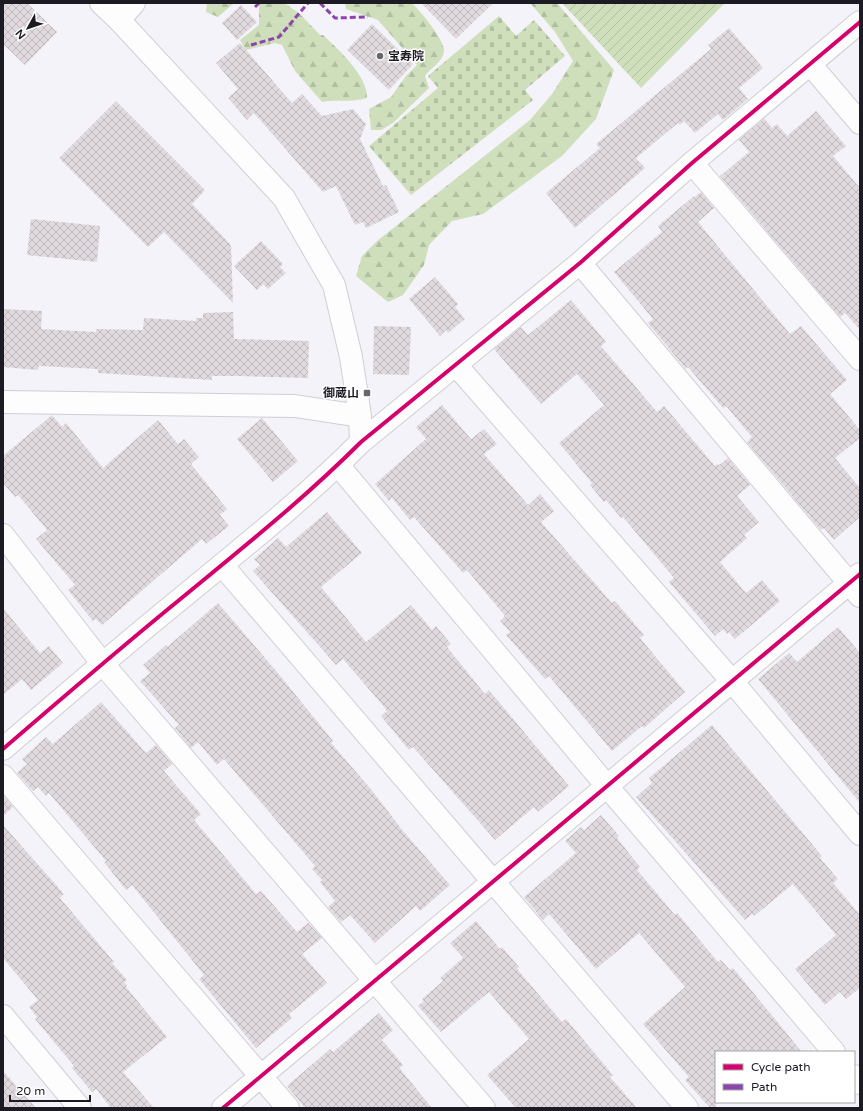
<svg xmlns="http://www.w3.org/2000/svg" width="863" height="1111" font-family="'Varela Round','Noto Sans JP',sans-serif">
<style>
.forest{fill:url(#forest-firs)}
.cemetery{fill:url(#cemetery-stones)}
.garden{fill:url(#garden-furrows)}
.building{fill:url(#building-cross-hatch)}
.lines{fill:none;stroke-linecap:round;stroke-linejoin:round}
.street-casing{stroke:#cfced5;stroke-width:24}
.street{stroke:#fdfdfe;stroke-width:22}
.quiet{stroke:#8e44ad;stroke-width:3;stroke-dasharray:6 3;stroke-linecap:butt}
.cycleway-casing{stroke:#fff;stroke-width:6}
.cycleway{stroke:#d6006c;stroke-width:4}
.poi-dot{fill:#68666e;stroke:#fff;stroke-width:1.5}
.labels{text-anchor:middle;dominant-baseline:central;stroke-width:3;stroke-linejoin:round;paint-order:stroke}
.poi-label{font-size:12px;font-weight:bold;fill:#1c1a23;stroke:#fff;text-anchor:start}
</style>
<defs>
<pattern id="forest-firs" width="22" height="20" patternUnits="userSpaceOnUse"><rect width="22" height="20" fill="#cfdfbc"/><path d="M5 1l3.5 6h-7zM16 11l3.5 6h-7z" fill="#b1bfa1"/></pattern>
<pattern id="cemetery-stones" width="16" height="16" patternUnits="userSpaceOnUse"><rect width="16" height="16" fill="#cfdfbc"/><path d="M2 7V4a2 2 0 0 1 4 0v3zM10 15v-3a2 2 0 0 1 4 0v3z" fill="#b1bfa1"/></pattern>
<pattern id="garden-furrows" width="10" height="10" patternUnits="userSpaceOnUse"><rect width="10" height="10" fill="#cfdfbc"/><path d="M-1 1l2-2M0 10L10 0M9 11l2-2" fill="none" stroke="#b1bfa1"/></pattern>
<pattern id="building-cross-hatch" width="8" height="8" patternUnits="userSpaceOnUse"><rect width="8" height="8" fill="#e0dadf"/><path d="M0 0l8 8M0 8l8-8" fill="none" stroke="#c0babf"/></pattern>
</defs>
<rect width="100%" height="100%" fill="#f4f3f9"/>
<path class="forest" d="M 207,3 L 234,3 L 218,17 L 206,12 Z
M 253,3 L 284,3 L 299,13 L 320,35 L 323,35 C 338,49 368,76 367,98 C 350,103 339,99 322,102 L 295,71 L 282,45 L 275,43 L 246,50 L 240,40 L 259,25 L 259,6 Z
M 345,3 L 412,3 C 420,11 446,41 444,52 C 442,63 430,68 425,76 L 429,88 L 393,123 L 381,130 L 371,130 L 369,109 L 391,97 L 406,76 L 417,65 L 378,20 L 346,9 Z
M 530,3 L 557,3 L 614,70 L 596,119 L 562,156 L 483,214 L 452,221 L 429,245 L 424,265 L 403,295 L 388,302 L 356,276 L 362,256 L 377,241 L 530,120 L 552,94 L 573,61 L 555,32 Z"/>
<path class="cemetery" d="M 499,16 L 516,36 L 534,20 L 565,56 L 525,90 L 533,100 L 411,195 L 369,146 L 438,88 L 428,76 Z"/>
<path class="garden" d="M 562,3 L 725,3 L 641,88 Z"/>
<path class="building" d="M 3,3 L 27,3 L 57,32 L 25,65 L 3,44 Z
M 421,3 L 493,3 L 456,39 Z
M 241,5 L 257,22 L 237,40 L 222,23 Z
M 372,24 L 413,64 L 389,90 L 347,50 Z
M 729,28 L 763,68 L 739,88 L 748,99 L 723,120 L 718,114 L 695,133 L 684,121 L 680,125 L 678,123 L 636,158 L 645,168 L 575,228 L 546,193 L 600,148 L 596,144 L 711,49 L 708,45 Z
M 240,43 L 292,103 L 302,94 L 322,116 L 353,109 L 366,124 L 360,139 L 383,186 L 386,185 L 399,212 L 366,228 L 363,222 L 355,225 L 336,186 L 323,192 L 254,113 L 247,120 L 228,98 L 238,89 L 216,63 Z
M 116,101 L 205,190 L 192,204 L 231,245 L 233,303 L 164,232 L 148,247 L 59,158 Z
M 816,111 L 846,146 L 833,156 L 860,188 L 860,330 L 845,313 L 840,317 L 720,176 L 749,152 L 739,140 L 764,118 L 772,128 L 777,124 L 787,136 Z
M 701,192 L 714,208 L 698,222 L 790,334 L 801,326 L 847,380 L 830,394 L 860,430 L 860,438 L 835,458 L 860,488 L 860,517 L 834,540 L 824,528 L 821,530 L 747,442 L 752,437 L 726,406 L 723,408 L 688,367 L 686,369 L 648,323 L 653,319 L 614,272 L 662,232 L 658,226 L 694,196 L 695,197 Z
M 31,219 L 100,226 L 97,262 L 27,255 Z
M 261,241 L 283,264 L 280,267 L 286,273 L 268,289 L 263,284 L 257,290 L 234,266 Z
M 435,277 L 458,304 L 455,307 L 465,319 L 448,333 L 446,330 L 440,336 L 409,299 Z
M 571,300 L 606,342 L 601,346 L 657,412 L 664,406 L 715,466 L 717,464 L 719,465 L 728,458 L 750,485 L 737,496 L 759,522 L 744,535 L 747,538 L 720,562 L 746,593 L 762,580 L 780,601 L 735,639 L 729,632 L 727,634 L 723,629 L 715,636 L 669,582 L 674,578 L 623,517 L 621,518 L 606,500 L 604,502 L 590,485 L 592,483 L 559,443 L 604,405 L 577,374 L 541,404 L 494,349 L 521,327 L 528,335 Z
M 3,309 L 42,311 L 41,329 L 96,332 L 96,329 L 143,330 L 144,318 L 196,321 L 196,318 L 203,318 L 203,313 L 233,312 L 234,339 L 309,341 L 308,378 L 240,376 L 212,376 L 212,380 L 98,373 L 98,369 L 39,366 L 38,370 L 3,367 Z
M 374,326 L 411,327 L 409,375 L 373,374 Z
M 442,405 L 471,439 L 484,429 L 497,444 L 484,454 L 528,505 L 540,494 L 554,511 L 541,522 L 612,603 L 615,601 L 644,635 L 640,638 L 685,692 L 644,728 L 642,726 L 612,751 L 549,676 L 545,679 L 506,635 L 510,632 L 500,621 L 505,616 L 467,570 L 463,573 L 414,517 L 410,520 L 392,498 L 389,501 L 375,484 L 426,439 L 416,427 Z
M 52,415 L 62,427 L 66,423 L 103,468 L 158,420 L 178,444 L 184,439 L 199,457 L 191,464 L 227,509 L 220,515 L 229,526 L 206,544 L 202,539 L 102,625 L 96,619 L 93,621 L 68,590 L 75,585 L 36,539 L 47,530 L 18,495 L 15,497 L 3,483 L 3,456 Z
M 262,418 L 298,461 L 273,482 L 237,439 Z
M 327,512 L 362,553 L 321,587 L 366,642 L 411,605 L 432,630 L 436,626 L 451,644 L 447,647 L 485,694 L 489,690 L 569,786 L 538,812 L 534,807 L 495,840 L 413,747 L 409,750 L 381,716 L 387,711 L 385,708 L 343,659 L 336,665 L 253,571 L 260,565 L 254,559 L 278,538 L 286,547 Z
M 218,603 L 277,672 L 333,741 L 331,743 L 370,788 L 403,831 L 450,885 L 420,911 L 416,906 L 375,943 L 350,915 L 341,922 L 328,907 L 335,901 L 320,882 L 322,880 L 312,869 L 315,866 L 224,759 L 217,765 L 198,742 L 191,748 L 175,728 L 179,725 L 140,681 L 150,673 L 143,665 L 166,645 L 167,647 Z
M 3,608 L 40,653 L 49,646 L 63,663 L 31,690 L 22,679 L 3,695 Z
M 838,627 L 860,653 L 860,803 L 758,679 L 789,653 L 797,662 Z
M 101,702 L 146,753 L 156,745 L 172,764 L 164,771 L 201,814 L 194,820 L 256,894 L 261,891 L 297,932 L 308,923 L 322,938 L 302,954 L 327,983 L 289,1014 L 292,1018 L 256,1048 L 199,979 L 204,975 L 132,885 L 126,890 L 104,862 L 106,861 L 49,793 L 46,796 L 38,787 L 33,791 L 17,773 L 27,764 L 22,759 L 46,737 L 53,744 Z
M 712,725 L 822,856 L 820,858 L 838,879 L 833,883 L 860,915 L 860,988 L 846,999 L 840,992 L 825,1005 L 795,969 L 836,935 L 793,884 L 754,916 L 752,914 L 745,920 L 636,797 L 652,783 L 649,778 Z
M 3,795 L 13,807 L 3,816 Z
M 601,815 L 619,836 L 617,838 L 640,867 L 637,870 L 675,915 L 677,913 L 718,962 L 721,960 L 730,970 L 733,968 L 802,1052 L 716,1052 L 716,1108 L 710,1108 L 685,1080 L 689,1077 L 643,1024 L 685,987 L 639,933 L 596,969 L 549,914 L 543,920 L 524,897 L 576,853 L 565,841 L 581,827 L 584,830 Z
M 3,825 L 64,894 L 60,898 L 114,962 L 112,963 L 127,980 L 124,982 L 127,986 L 126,987 L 167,1037 L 123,1072 L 154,1108 L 111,1108 L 96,1089 L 92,1092 L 72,1068 L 74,1066 L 35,1019 L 37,1017 L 29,1007 L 38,1000 L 3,958 Z
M 476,921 L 500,949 L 502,947 L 519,967 L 517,969 L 562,1022 L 566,1019 L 613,1075 L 610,1077 L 637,1108 L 516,1108 L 487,1075 L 529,1039 L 489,992 L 441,1032 L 418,1006 L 424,1001 L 422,999 L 443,981 L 440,978 L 463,958 L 450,943 Z
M 379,1013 L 393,1030 L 382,1040 L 403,1065 L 400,1067 L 401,1070 L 432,1108 L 305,1108 L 287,1086 L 330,1049 L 333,1052 Z
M 3,1071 L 36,1108 L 3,1108 Z"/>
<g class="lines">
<g class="street-casing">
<path id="street" d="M 101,3 L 119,20 L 284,198 L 334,285 L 351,357 L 360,416 L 361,442
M 119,20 L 134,3
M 810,64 L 860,123
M 692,163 L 860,359
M 580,263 L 860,596
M 456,365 L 731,680 L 860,834
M 3,402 L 295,406 L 360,416
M 338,465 L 606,785 L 834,1052
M 3,535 L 102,663 L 484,1108
M 222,565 L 687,1108
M 3,749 C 61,699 119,649 178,601 C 240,550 304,499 361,442 L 580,263 L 692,163 L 860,22
M 3,776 L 288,1108
M 3,1016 L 80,1108
M 854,1076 L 860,1083
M 223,1108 L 860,574"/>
</g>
<use href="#street" class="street"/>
<path class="quiet" d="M 320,3 L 335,18 L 368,17
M 255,7 L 259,3
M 251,45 L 279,37 L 308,3"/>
<g class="cycleway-casing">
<path id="cycleway" d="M 3,749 C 61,699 119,649 178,601 C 240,550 304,499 361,442 L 580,263 L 692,163 L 860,22
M 223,1108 L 860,574"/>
</g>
<use href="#cycleway" class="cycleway"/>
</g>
<g class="poi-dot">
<circle cx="380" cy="56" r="4"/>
<rect x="363" y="389" width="8" height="8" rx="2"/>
</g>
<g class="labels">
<g class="poi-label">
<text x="388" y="56">宝寿院</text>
<text x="359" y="393" text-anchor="end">御蔵山</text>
</g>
</g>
<rect width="863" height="1111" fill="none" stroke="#1c1a23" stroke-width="8"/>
<rect x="715" y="1051" width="140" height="52" fill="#ffffff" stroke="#a4a3a7"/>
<rect x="723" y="1064" width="20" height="6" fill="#d6006c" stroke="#a4a3a7"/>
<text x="751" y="1071" font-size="12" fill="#1c1a23">Cycle path</text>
<rect x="723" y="1084" width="20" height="6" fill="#8e44ad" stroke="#a4a3a7"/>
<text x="751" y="1091" font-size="12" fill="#1c1a23">Path</text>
<g transform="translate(28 28) rotate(230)" stroke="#ffffff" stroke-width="3" paint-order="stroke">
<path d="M0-3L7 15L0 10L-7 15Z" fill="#1c1a23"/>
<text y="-6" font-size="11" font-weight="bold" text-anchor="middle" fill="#1c1a23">N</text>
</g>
<path d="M10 1095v6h80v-6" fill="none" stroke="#1c1a23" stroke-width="2"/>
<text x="16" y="1095" font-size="12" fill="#1c1a23" stroke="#ffffff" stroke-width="3" paint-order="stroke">20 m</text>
</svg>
